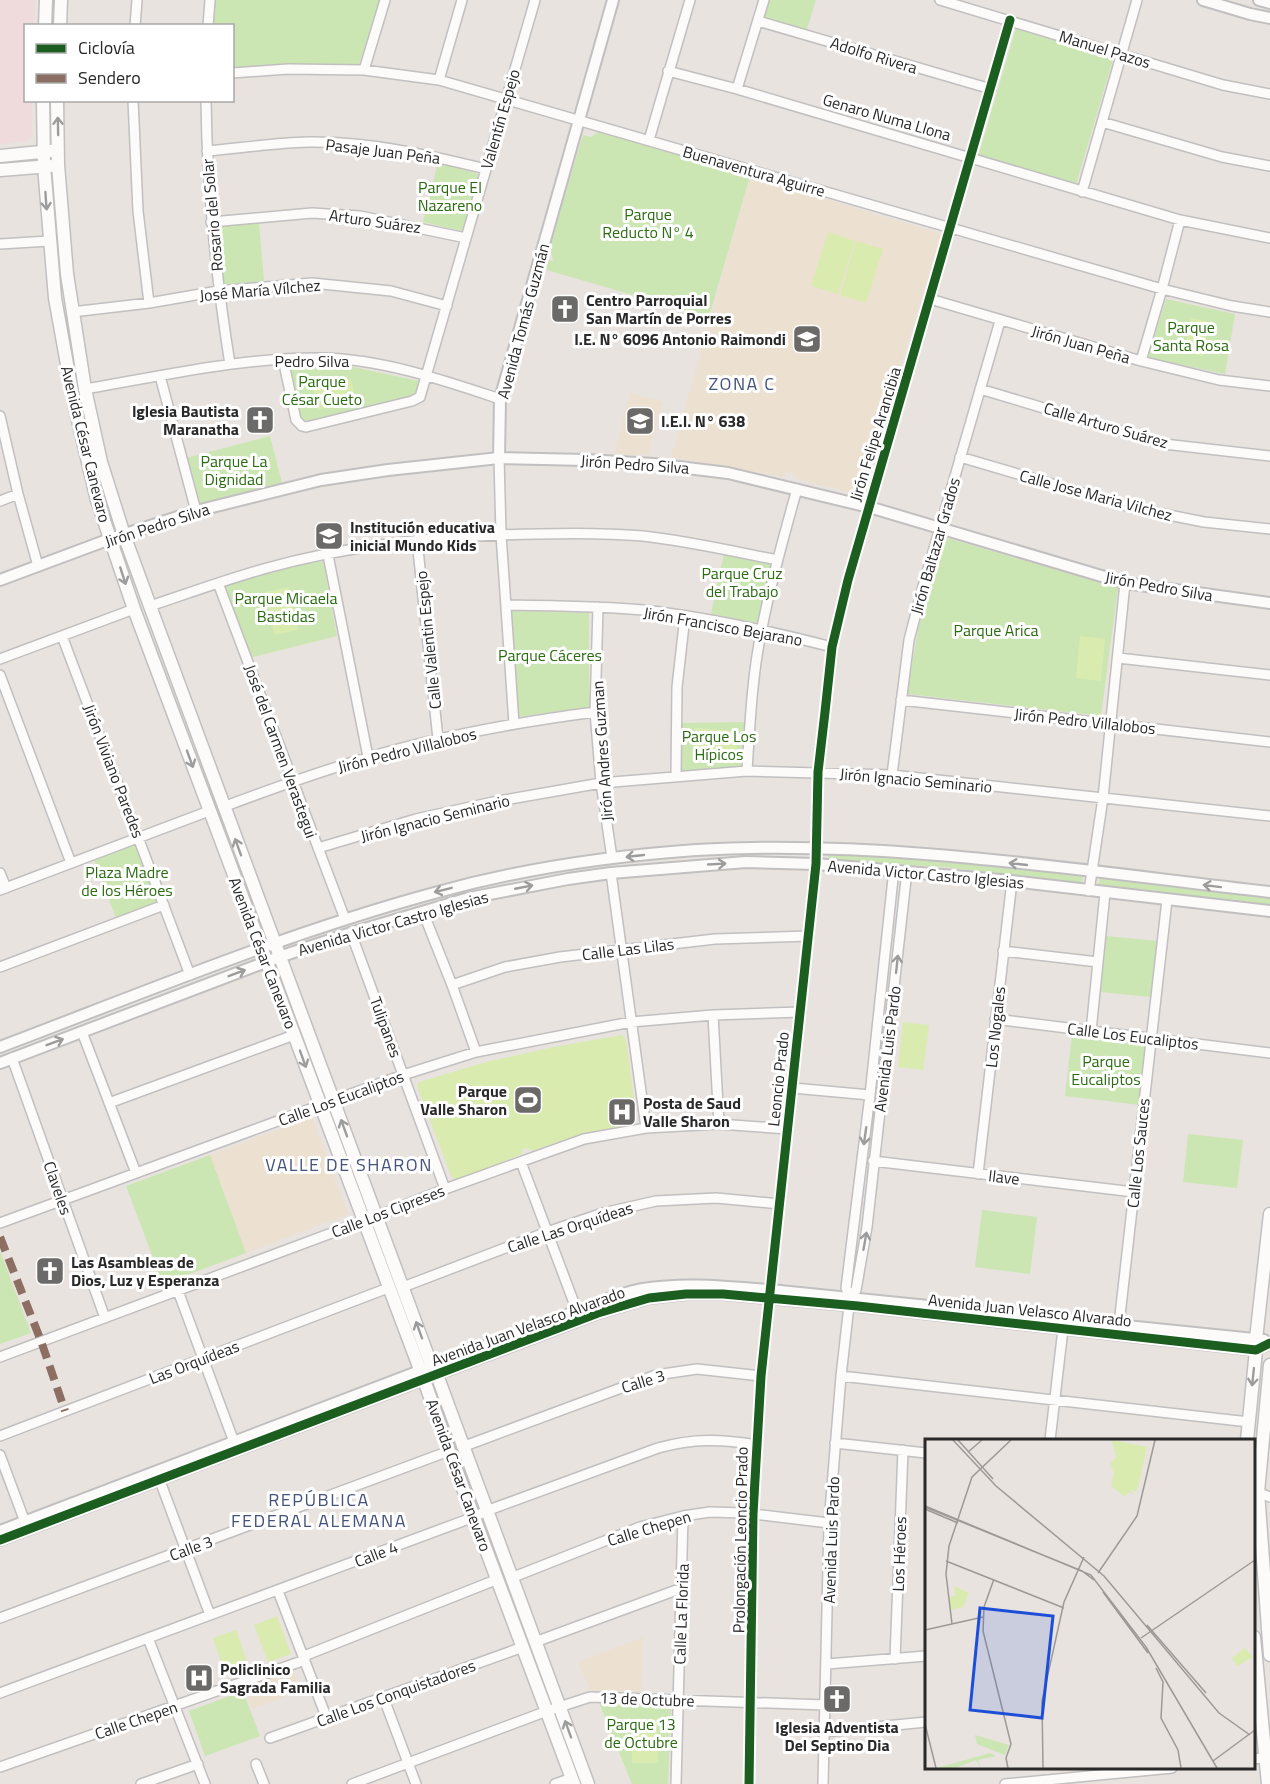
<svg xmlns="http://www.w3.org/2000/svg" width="1270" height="1784" font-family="'Titillium Web',sans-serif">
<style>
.education{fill:#ece1d1}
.medical{fill:#efdbdb}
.green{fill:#cbe6b3}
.pitch{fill:#d9ebaf}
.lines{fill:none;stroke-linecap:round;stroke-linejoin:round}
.minor-casing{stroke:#c1bfc0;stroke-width:12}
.tertiary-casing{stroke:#c1bfc0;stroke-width:14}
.secondary-casing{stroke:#c1bfc0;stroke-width:15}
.minor{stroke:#fcfbfa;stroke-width:9}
.tertiary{stroke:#fcfbfa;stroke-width:10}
.secondary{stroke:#fcfbfa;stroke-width:12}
.quiet{stroke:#8d6e63;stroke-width:8;stroke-dasharray:15 8;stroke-linecap:butt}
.cycleway-casing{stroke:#fff;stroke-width:13}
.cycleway{stroke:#1b5e20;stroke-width:9}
.oneway{stroke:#9d9c9c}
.labels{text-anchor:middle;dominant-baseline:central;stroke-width:6;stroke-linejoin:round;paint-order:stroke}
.street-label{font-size:16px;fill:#292929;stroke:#fff}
.park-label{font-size:16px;fill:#2b6c12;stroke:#fff}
.poi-label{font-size:16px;font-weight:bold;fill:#292929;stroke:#fff;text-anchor:start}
.neighbourhood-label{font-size:18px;letter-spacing:1.5px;fill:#45537d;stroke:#fff}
.inset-road{fill:none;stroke:#9c9996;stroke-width:1.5}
.view{fill:#1d4ed8;fill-opacity:0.15;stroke:#1d4ed8;stroke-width:3}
.inset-edge{fill:none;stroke:#292929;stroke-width:3}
</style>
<rect width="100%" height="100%" fill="#e8e3de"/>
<path class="education" d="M 750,176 L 941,234 L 861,495 L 796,479 L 793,473 L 787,472 L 784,477 L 671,457 Z
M 630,393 L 663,402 L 648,455 L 614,454 Z
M 312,1117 L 348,1214 L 246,1253 L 210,1155 Z
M 643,1637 L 641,1692 L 590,1690 L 578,1662 Z
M 292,1667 L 301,1691 L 252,1709 L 243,1685 Z"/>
<path class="medical" d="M 0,0 L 35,0 L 34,25 L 26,26 L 26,100 L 32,101 L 32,137 L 26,141 L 0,144 Z"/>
<path class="green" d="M 215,0 L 380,0 L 359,65 L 307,64 L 233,68 L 232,26 L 213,26 Z
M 768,0 L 816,0 L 806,32 L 763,19 Z
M 1016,28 L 1114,56 L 1076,185 L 978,157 Z
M 598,132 L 750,176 L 709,317 L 543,269 L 545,260 L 553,261 L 550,245 L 583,135 L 591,137 Z
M 438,162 L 478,174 L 462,231 L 423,222 Z
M 259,222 L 264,281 L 222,285 L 217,225 Z
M 1166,299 L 1235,314 L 1225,374 L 1148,358 Z
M 291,362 L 349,366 L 419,381 L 414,396 L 304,423 L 301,421 L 288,366 Z
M 270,436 L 282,483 L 198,504 L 186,458 Z
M 944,537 L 1118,588 L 1101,716 L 907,694 L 919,624 Z
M 724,553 L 771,562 L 758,623 L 711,614 Z
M 323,561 L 337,636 L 249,658 L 224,585 L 273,569 Z
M 510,611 L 589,613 L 589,707 L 517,717 Z
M 745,722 L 741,768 L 679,771 L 679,723 Z
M 137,844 L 159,903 L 116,918 L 94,860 Z
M 829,852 L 949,860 L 1083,875 L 1082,884 L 945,867 L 828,861 Z
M 1100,878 L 1270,897 L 1270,907 L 1098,888 Z
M 1106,936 L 1157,941 L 1151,997 L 1100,992 Z
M 1072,1035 L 1147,1044 L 1140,1105 L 1065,1096 Z
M 1188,1134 L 1243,1140 L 1237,1188 L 1183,1182 Z
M 210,1155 L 246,1253 L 163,1284 L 126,1186 Z
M 982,1210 L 1037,1217 L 1030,1274 L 975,1267 Z
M 0,1251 L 31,1333 L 0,1344 Z
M 243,1691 L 260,1736 L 205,1756 L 189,1711 Z
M 599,1703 L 671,1705 L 668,1784 L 632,1784 Z"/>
<path class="pitch" d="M 828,232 L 855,241 L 838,294 L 811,286 Z
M 856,241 L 883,249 L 866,303 L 840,295 Z
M 1191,318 L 1209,322 L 1203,356 L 1184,352 Z
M 351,379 L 356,401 L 318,410 L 313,388 Z
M 289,587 L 298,630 L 274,635 L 265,592 Z
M 1080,636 L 1105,639 L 1101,681 L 1076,678 Z
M 695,728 L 738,731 L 736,757 L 694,754 Z
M 903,1022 L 929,1025 L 923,1070 L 898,1067 Z
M 622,1035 L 626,1040 L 636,1114 L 631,1124 L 581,1134 L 532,1151 L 527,1148 L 522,1149 L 522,1154 L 456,1180 L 451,1176 L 417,1086 L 419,1082 L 486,1062 L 554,1047 Z
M 277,1616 L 291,1654 L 268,1662 L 254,1625 Z
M 236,1630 L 249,1668 L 226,1676 L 213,1638 Z
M 657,1719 L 658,1763 L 632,1763 L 631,1720 Z"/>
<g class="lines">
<g class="minor-casing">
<path id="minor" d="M 940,0 L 1223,85 L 1270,94
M 758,21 L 991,89
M 135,26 L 137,0
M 208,26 L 210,0
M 364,70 L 385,0
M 668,71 L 737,89 L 1180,220 L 1270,238
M 232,73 L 288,69 L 364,70 L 439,80 L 1162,289 L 1232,306 L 1270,312
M 439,80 L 462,0
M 737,89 L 764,0
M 133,100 L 138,211 L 149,303
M 206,100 C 207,189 216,277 230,364
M 1102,122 L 1222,157 L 1270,166
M 649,140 L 690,0
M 207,151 C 240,148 274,143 308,142 C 369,141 428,155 486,169
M 1082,192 L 1137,0
M 211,222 L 312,213 L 360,216 L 466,238
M 0,244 L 49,241
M 930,299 L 1141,361 L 1219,380 L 1270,386
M 72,312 L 149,303 L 218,291 L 312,283 L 391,291 L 447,306
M 283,359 L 296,420 L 302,426 L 306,427 L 412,401 L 420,397 L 535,0
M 1141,361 L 1162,289 L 1180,220
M 160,376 L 196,511
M 85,389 C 163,376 242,357 322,358 C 382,359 443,380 500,399
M 980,389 L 1164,444 L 1270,456
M 0,416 L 18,494 L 38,566
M 960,457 L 1134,508 L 1204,522 L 1270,529
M 499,458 L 501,534 L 514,724
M 0,501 L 18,494
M 417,540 L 438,739
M 328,555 L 368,757
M 218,583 L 345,919
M 506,605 C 552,606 598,606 643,610 C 707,617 770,631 832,647
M 150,606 C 189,593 227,579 267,568 C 354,544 447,535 538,534 C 573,533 608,533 643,536 C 688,541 732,551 777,560
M 598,607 L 595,712 L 601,783 L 612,858
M 62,636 L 190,975
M 1118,658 L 1270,675
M 0,659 L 134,609
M 0,675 L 71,863
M 901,700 L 1270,742
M 747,771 C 750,723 752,675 762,628 C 771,581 784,535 797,489
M 892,775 L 909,640 L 922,590 L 1000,321
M 676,776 L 677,687 L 685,616
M 223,807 C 271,789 318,772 366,758 C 441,736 518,722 595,712
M 318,848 L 416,819 L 493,802 L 601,783 L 747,771 L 892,775 L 1270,816
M 0,873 L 6,888
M 611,873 L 646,1128
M 0,890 L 209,811
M 1089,891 L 1103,798 L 1125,583
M 423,912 L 452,985 L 476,1052
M 351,933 L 445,1189
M 1003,951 L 1098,962
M 0,967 L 164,905
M 452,985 L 505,967 L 560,957 L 715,939 L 809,936
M 713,1015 L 719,1124
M 995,1019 L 1270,1053
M 1091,1031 L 1105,893
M 82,1032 L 136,1173
M 12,1058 L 105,1318
M 793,1088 L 870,1095
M 109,1103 L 294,1035
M 873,1161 L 1134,1192
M 521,1162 L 577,1311
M 978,1174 L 1012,881
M 0,1223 L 403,1075 L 476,1052 L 631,1022 L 713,1015 L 801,1012
M 403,1287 L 547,1232 L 603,1213 L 656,1201 L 716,1198 L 780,1204
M 178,1291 L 234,1442
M 850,1297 L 856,1290 L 867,1227 L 907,871
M 1118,1333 L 1167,900
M 0,1357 L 377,1216 L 445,1189 L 584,1139 L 646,1128 L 719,1124 L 788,1129
M 841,1376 L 1249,1422
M 0,1436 L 388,1288
M 1050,1440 L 1063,1329
M 835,1443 L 926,1453
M 462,1447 L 656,1375 L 697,1369 L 761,1376
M 0,1455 L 25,1522
M 157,1473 L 210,1615
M 1254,1491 L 1270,1497
M 511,1578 L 640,1527 L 683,1516 L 710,1512 L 745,1513 L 829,1523
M 278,1591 L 327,1719
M 0,1618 L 449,1451
M 148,1638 L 205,1784
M 535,1642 L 682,1588
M 304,1656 L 498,1579
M 895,1659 L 903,1450
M 827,1664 L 926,1656
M 0,1693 L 474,1517 L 486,1511 L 658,1448 C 694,1438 721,1439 757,1445
M 384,1699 L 416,1784
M 824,1732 L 926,1722
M 270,1738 L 523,1647
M 1254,1759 L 1270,1757
M 256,1764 L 264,1784
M 0,1767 L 305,1660
M 141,1784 L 198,1764
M 352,1784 L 547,1711 L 590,1697 L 825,1705
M 555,1784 L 572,1778
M 676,1784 L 683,1516
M 749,1784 L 753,1514 L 761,1376 L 816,864 L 818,772 L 825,712 L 832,647 L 848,580 L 1010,20
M 823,1784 L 829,1523 L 841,1376 L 850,1297 L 846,1288 L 870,1095 L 894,869
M 1005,1784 L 1172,1768"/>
</g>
<g class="tertiary-casing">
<path id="tertiary" d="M 1203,0 L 1250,14 L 1270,18
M 1259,0 L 1270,3
M 499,458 L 500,399 L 613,0
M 0,580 L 110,539 L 196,511 L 321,480 L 388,470 L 499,458 L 586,460 L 654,464 L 728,473 L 869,507 L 1125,583 L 1270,603
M 0,1047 C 145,992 289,932 438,892 C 521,869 610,856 696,850 C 886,839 1082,871 1270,892
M 0,1063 L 279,957 L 351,933 L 469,898 L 568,879 L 611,873 L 746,862 L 816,864 L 1012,881 L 1270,911
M 0,1531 L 577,1311 C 598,1303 620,1293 643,1289 C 685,1282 728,1287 770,1290 L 1264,1340
M 0,1540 L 598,1313 L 649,1298 L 686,1294 L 723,1294 L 858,1306 L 1256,1350 L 1270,1343"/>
</g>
<g class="secondary-casing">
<path id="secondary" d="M 45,26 L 46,0
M 60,26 L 61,0
M 43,100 L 44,166 L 55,298 L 74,403 L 97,500 L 134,609 L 424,1380 L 449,1451 L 574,1784
M 57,100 L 58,165 L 67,274 L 85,389 L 101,462 L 124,535 L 150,606 L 432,1367 L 437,1375 L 588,1784
M 0,156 L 51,151
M 0,170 L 50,166
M 1270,1365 L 1258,1492 L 1270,1655
M 1247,1440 L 1256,1350 L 1256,1339 L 1270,1214
M 1254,1637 L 1268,1784"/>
</g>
<use href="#minor" class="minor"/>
<use href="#tertiary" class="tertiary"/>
<use href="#secondary" class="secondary"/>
<path class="quiet" d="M 0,1237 L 41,1341 L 65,1411"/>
<g class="cycleway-casing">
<path id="cycleway" d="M 0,1540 L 598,1313 L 649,1298 L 686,1294 L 723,1294 L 858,1306 L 1256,1350 L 1270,1343
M 749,1784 L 753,1514 L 761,1376 L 816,864 L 818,772 L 825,712 L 832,647 L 848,580 L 1010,20"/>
</g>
<use href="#cycleway" class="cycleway"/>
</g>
<defs><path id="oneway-shaft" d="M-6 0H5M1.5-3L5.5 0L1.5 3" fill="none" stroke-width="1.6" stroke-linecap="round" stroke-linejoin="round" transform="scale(1.5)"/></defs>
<g class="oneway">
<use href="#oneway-shaft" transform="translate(58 126) rotate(-91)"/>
<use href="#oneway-shaft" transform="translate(46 201) rotate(86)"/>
<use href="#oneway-shaft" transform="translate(123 576) rotate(72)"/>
<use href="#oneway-shaft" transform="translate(190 759) rotate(70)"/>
<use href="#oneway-shaft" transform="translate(238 847) rotate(-110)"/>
<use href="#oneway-shaft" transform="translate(635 856) rotate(174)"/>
<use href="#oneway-shaft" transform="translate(717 864) rotate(-3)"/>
<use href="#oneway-shaft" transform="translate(1018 864) rotate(-174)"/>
<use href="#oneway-shaft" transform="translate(1212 886) rotate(-173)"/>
<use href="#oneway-shaft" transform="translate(524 887) rotate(-11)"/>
<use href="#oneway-shaft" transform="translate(443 890) rotate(166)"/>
<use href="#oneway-shaft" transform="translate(897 964) rotate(-84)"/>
<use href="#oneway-shaft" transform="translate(237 973) rotate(-21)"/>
<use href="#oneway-shaft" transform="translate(55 1042) rotate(-21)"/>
<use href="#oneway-shaft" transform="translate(303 1059) rotate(70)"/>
<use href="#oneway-shaft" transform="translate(344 1128) rotate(-110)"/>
<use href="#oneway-shaft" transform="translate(865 1136) rotate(98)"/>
<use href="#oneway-shaft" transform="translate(865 1241) rotate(-80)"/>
<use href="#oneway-shaft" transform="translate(419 1330) rotate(-110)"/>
<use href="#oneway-shaft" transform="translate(1253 1377) rotate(96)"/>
<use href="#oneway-shaft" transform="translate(568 1729) rotate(-110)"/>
</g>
<defs>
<g id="church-square" transform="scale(1.5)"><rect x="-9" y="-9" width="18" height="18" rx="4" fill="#6c6a68" stroke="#fff"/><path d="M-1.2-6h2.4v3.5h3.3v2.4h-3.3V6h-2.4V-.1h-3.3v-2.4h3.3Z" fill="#fff"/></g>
<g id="school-square" transform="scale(1.5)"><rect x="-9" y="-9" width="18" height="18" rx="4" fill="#6c6a68" stroke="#fff"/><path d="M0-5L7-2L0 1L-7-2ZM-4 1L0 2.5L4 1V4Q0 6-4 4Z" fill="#fff"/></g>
<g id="stadium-square" transform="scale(1.5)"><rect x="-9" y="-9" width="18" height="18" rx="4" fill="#6c6a68" stroke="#fff"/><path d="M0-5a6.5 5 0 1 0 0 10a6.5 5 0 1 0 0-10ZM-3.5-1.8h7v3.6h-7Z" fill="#fff"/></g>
<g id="hospital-square" transform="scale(1.5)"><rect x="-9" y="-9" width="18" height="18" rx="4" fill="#6c6a68" stroke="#fff"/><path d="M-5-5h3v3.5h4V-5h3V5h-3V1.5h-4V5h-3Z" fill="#fff"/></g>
</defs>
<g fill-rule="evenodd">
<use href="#church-square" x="565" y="309"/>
<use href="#school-square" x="807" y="339"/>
<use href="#church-square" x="260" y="420"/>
<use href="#school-square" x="640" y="421"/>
<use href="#school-square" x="329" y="536"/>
<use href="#stadium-square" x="528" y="1100"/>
<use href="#hospital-square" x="622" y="1112"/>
<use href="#church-square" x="50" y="1271"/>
<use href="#hospital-square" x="199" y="1678"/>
<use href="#church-square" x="837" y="1699"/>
</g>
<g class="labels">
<g class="street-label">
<text transform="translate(1105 49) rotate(17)">Manuel Pazos</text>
<text transform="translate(874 55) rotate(17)">Adolfo Rivera</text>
<text transform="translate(887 117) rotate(16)">Genaro Numa Llona</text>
<text transform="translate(500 119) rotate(-74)">Valentín Espejo</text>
<text transform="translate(383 151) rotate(7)">Pasaje Juan Peña</text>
<text transform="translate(754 171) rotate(16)">Buenaventura Aguirre</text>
<text transform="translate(212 215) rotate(-95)">Rosario del Solar</text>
<text transform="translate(375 221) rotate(8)">Arturo Suárez</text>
<text transform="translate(260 290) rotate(-5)">José María Vílchez</text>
<text transform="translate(523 321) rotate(-75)">Avenida Tomás Guzmán</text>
<text transform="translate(1081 344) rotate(16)">Jirón Juan Peña</text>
<text x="312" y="361">Pedro Silva</text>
<text transform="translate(1106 425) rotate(16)">Calle Arturo Suárez</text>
<text transform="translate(875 434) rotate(-73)">Jirón Felipe Arancibia</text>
<text transform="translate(86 444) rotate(76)">Avenida César Canevaro</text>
<text transform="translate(635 464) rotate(4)">Jirón Pedro Silva</text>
<text transform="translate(1096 495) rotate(15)">Calle Jose Maria Vilchez</text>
<text transform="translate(157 525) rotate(-18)">Jirón Pedro Silva</text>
<text transform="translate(935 546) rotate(-74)">Jirón Baltazar Grados</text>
<text transform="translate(1159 586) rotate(10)">Jirón Pedro Silva</text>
<text transform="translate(723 626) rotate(10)">Jirón Francisco Bejarano</text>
<text transform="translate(428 640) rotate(-96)">Calle Valentin Espejo</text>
<text transform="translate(1085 721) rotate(6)">Jirón Pedro Villalobos</text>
<text transform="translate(407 750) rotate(-14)">Jirón Pedro Villalobos</text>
<text transform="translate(281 751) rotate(70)">José del Carmen Verastegui</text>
<text transform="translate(602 751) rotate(-94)">Jirón Andres Guzman</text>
<text transform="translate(114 771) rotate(69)">Jirón Viviano Paredes</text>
<text transform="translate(916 780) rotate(5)">Jirón Ignacio Seminario</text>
<text transform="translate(435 818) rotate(-14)">Jirón Ignacio Seminario</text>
<text transform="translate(926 874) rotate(5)">Avenida Victor Castro Iglesias</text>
<text transform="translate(393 923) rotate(-16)">Avenida Victor Castro Iglesias</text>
<text transform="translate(628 949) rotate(-7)">Calle Las Lilas</text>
<text transform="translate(263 953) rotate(69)">Avenida César Canevaro</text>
<text transform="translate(386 1027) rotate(70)">Tulipanes</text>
<text transform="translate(995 1027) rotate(-84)">Los Nogales</text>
<text transform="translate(1133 1036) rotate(7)">Calle Los Eucaliptos</text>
<text transform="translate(887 1049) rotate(-83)">Avenida Luis Pardo</text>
<text transform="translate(778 1079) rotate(-84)">Leoncio Prado</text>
<text transform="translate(341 1098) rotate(-20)">Calle Los Eucaliptos</text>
<text transform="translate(1138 1153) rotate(-84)">Calle Los Sauces</text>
<text transform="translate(1004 1177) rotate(7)">Ilave</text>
<text transform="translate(58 1188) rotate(71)">Claveles</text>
<text transform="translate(388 1211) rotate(-21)">Calle Los Cipreses</text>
<text transform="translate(570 1227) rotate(-18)">Calle Las Orquídeas</text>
<text transform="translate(1030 1310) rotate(6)">Avenida Juan Velasco Alvarado</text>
<text transform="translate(528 1326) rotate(-20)">Avenida Juan Velasco Alvarado</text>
<text transform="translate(194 1362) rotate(-21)">Las Orquídeas</text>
<text transform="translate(643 1381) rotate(-17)">Calle 3</text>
<text transform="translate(459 1475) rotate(70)">Avenida César Canevaro</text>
<text transform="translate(649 1528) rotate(-17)">Calle Chepen</text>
<text transform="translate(740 1540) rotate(-89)">Prolongación Leoncio Prado</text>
<text transform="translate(831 1540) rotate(-88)">Avenida Luis Pardo</text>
<text transform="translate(191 1548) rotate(-20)">Calle 3</text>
<text transform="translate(376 1554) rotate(-21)">Calle 4</text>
<text transform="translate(899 1554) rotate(-88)">Los Héroes</text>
<text transform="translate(681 1614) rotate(-88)">Calle La Florida</text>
<text transform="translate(396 1693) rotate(-20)">Calle Los Conquistadores</text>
<text transform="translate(647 1699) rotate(2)">13 de Octubre</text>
<text transform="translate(136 1720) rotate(-19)">Calle Chepen</text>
</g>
<g class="park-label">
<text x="450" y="187">Parque El<tspan x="450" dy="18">Nazareno</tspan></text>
<text x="648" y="214">Parque<tspan x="648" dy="18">Reducto N° 4</tspan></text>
<text x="1191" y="327">Parque<tspan x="1191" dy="18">Santa Rosa</tspan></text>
<text x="322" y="381">Parque<tspan x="322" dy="18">César Cueto</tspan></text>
<text x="234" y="461">Parque La<tspan x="234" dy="18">Dignidad</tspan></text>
<text x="742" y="573">Parque Cruz<tspan x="742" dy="18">del Trabajo</tspan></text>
<text x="286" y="598">Parque Micaela<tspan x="286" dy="18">Bastidas</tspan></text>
<text x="996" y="630">Parque Arica</text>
<text x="550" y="655">Parque Cáceres</text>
<text x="719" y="736">Parque Los<tspan x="719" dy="18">Hípicos</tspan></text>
<text x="127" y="872">Plaza Madre<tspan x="127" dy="18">de los Héroes</tspan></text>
<text x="1106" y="1061">Parque<tspan x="1106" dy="18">Eucaliptos</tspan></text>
<text x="641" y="1724">Parque 13<tspan x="641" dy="18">de Octubre</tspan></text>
</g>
<g class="poi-label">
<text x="586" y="300">Centro Parroquial<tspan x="586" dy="18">San Martín de Porres</tspan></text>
<text x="786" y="339" text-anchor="end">I.E. N° 6096 Antonio Raimondi</text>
<text x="239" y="411" text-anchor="end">Iglesia Bautista<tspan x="239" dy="18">Maranatha</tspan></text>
<text x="661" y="421">I.E.I. N° 638</text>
<text x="350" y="527">Institución educativa<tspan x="350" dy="18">inicial Mundo Kids</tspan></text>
<text x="507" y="1091" text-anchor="end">Parque<tspan x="507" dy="18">Valle Sharon</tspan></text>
<text x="643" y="1103">Posta de Saud<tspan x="643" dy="18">Valle Sharon</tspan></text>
<text x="71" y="1262">Las Asambleas de<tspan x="71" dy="18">Dios, Luz y Esperanza</tspan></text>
<text x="220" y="1669">Policlinico<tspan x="220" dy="18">Sagrada Familia</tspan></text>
<text x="837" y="1727" text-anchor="middle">Iglesia Adventista<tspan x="837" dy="18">Del Septino Dia</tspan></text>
</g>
<g class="neighbourhood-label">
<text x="742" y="383">ZONA C</text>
<text x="349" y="1164">VALLE DE SHARON</text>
<text x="319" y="1499">REPÚBLICA<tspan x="319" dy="21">FEDERAL ALEMANA</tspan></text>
</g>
</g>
<g transform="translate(925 1439)">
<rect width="330" height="330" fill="#e8e3de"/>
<path d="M 50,296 L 84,306 L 80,316 L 52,305 ZM 65,314 L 71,317 L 53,321 L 56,329 L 51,321 L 31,329 L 12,329 Z" fill="#cbe6b3"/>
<path d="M 187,1 L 222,8 L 212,52 L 205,51 L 210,56 L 203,53 L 200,58 L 186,47 L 189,33 L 185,25 L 191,18 ZM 29,147 L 44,154 L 38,168 L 26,171 L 24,158 L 30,157 ZM 320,209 L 328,218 L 312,227 L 307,219 Z" fill="#d9ebaf"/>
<path class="inset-road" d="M 28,1 L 71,47 L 179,137 L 294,274 L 325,296M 33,1 L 68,40M 43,13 L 57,1M 0,67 L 166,136 L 221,208 L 292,329M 0,68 L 157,132 L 169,141M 0,70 L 33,84M 21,122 L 139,169M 173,134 L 212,77 L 230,1M 69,140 L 59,168 L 58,192 L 86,305 L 81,319 L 83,329M 178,153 L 223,214M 27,185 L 21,135 L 24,107 L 47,38 L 86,1M 222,186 L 281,254M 0,191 L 58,178M 216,199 L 330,121M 231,229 L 238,243 L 236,279 L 253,311 L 256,329M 0,285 L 11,329M 288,322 L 330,291M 118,329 L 117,262 L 139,163 L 159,118"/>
<path class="view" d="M 55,169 L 128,177 L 117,279 L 45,271 Z"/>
<rect width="330" height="330" class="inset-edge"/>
</g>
<rect x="24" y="24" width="210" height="78" fill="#ffffff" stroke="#a9a9a9" stroke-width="1.5"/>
<rect x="36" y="44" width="30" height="9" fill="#1b5e20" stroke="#a9a9a9" stroke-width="1.5"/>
<text x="78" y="54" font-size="18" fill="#292929">Ciclovía</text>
<rect x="36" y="74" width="30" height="9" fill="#8d6e63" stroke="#a9a9a9" stroke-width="1.5"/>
<text x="78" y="84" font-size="18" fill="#292929">Sendero</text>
</svg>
